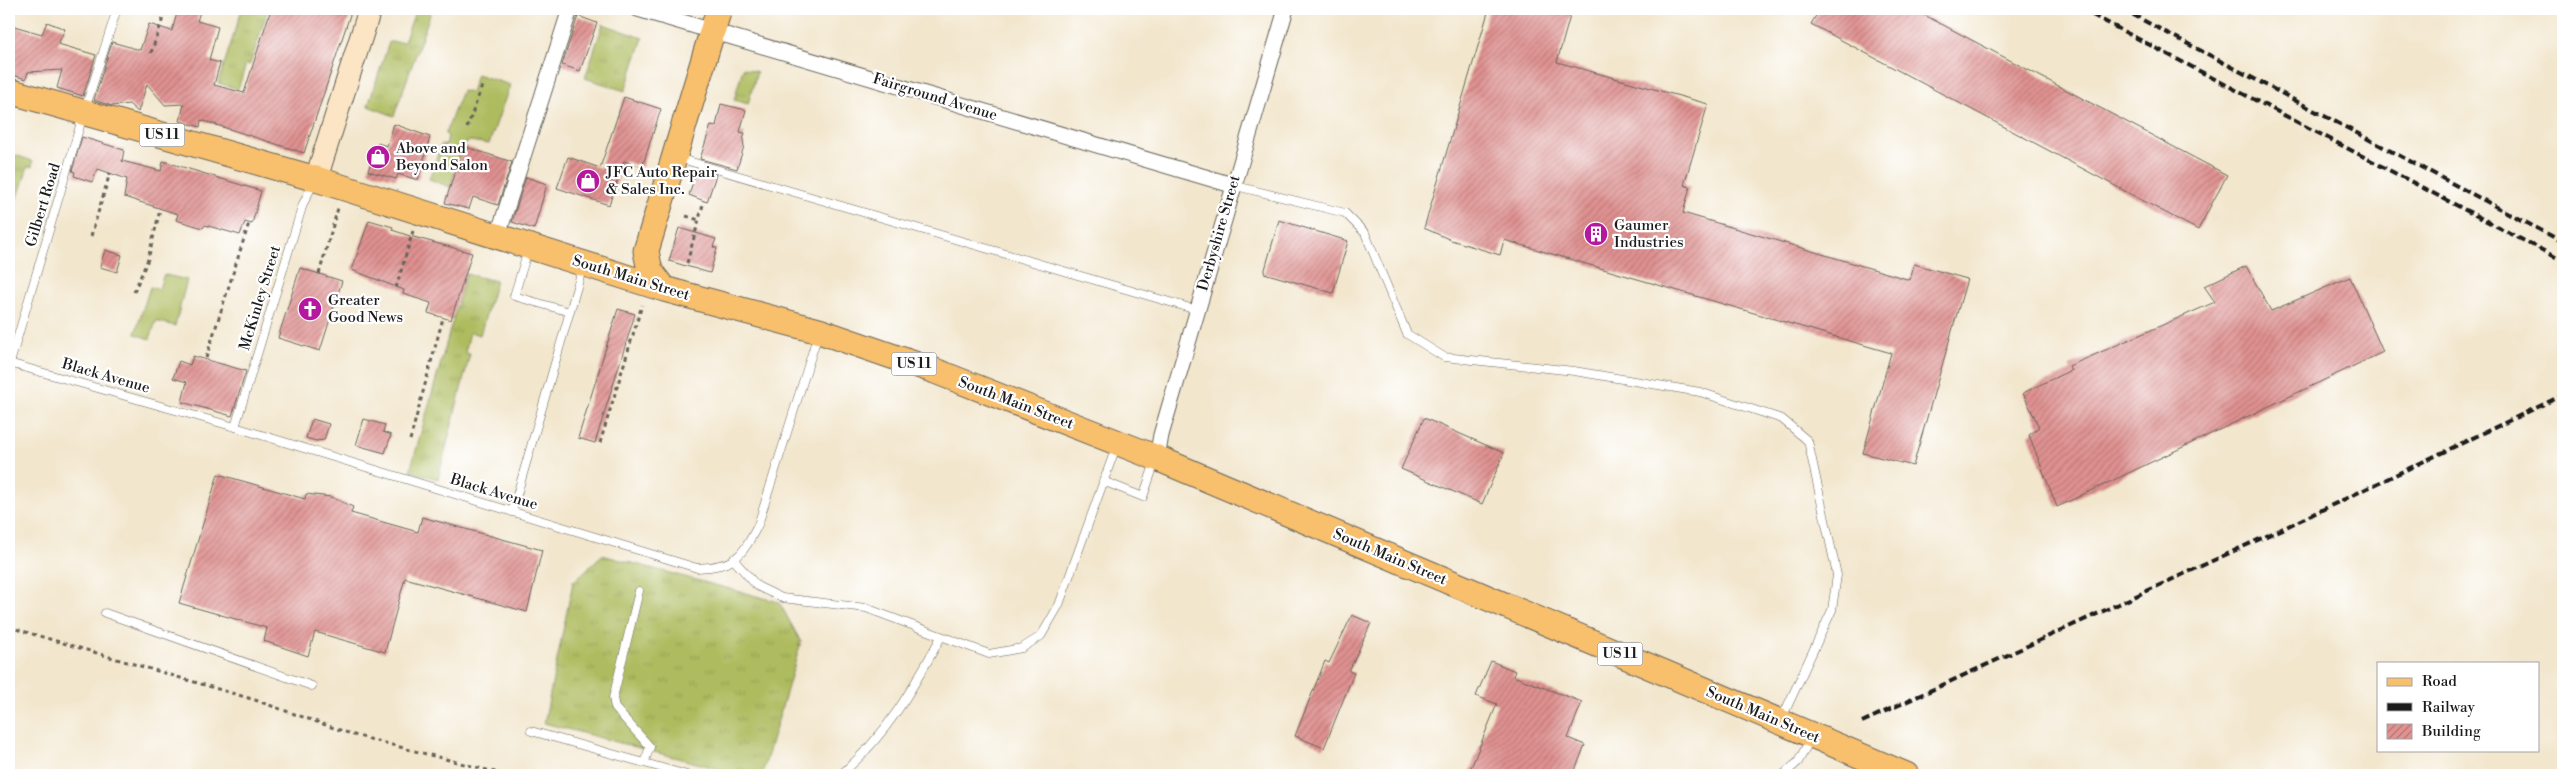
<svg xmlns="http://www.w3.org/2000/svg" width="2572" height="784" font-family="'Libre Bodoni',serif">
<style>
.grass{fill:url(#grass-tufts);stroke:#656c3e}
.garden{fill:#aebc5f;stroke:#656c3e}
.building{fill:url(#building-hatch)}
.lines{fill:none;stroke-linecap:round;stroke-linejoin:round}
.lane-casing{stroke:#67635a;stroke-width:9}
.street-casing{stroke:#67635a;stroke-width:17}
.secondary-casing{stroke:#67635a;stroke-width:24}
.primary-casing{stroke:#67635a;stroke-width:27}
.path{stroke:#67635a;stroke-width:3;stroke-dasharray:4 4;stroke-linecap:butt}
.lane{stroke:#fff;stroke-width:8}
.street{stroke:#fff;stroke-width:15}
.secondary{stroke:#fce5c4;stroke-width:22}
.primary{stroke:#f8bf6c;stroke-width:25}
.rail{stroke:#1c1c1c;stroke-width:4;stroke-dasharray:8 4;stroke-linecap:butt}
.labels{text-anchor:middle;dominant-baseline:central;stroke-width:4.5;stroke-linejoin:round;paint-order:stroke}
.shield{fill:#fff;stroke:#606060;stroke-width:1}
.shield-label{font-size:14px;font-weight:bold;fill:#1c1c1c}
.street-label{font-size:15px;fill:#1c1c1c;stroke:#fff}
.poi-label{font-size:15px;fill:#1c1c1c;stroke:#fff;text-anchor:start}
</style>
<defs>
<pattern id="grass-tufts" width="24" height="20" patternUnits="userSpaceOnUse" patternTransform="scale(1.25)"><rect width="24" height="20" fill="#aebc5f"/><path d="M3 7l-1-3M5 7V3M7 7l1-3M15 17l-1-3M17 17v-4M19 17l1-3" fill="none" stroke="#95a152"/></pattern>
<pattern id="building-hatch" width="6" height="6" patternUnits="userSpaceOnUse" patternTransform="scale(1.25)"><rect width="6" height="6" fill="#e09291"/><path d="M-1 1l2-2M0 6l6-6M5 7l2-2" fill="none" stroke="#b57676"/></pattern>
</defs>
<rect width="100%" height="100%" fill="#fff"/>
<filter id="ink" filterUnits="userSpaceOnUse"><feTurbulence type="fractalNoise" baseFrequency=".02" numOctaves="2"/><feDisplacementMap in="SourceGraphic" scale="10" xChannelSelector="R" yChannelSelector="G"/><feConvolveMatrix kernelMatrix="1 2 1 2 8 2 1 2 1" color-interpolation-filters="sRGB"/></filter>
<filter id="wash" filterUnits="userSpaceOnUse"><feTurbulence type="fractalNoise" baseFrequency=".0096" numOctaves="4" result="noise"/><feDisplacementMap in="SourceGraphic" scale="20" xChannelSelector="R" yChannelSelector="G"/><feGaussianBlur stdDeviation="1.12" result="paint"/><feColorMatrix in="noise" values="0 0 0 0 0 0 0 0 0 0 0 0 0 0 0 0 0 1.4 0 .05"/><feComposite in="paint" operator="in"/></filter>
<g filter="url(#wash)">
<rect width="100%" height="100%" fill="#f2e6cc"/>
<path class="grass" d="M 242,9 L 268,9 L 250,65 L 246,64 L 238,89 L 218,83 Z
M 416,9 L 432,9 L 394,116 L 368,106 L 389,42 L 404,42 Z
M 603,24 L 643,38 L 625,91 L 585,78 Z
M 743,68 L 757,72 L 748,104 L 734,100 Z
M 9,153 L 33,161 L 32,167 L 28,166 L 18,198 L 9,195 Z
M 466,274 L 496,281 L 480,335 L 470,332 L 465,353 L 470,354 L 438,479 L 410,471 Z
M 602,555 L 779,602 L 801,642 L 762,775 L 742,775 L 544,723 L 573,582 Z"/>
<path class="garden" d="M 477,74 L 510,85 L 489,144 L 470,141 L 464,144 L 450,187 L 429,179 L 441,145 L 446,145 L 448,136 L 445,134 L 462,91 L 471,92 Z
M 166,275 L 187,280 L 175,326 L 156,321 L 150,339 L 135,334 L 150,287 L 159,289 L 163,276 Z"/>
<g id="blocks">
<path class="building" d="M 182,9 L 201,9 L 197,21 L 218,27 L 209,60 L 220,63 L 214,85 L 244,93 L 271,9 L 352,9 L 304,153 L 201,120 L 200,127 L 180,121 L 184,104 L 165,105 L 147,84 L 138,112 L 129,104 L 112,106 L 94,100 L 112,42 L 140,50 L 149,24 L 172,31 L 177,13 L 181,14 Z
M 1489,9 L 1572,9 L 1557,62 L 1708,104 L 1684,185 L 1690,187 L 1683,213 L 1910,280 L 1914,264 L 1967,279 L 1913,466 L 1863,453 L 1891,353 L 1504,240 L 1500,255 L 1451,240 L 1424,228 Z
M 1820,9 L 1913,9 L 2227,175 L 2198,230 L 1811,24 Z
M 578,16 L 597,23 L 580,71 L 562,65 Z
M 47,22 L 65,29 L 58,44 L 96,55 L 83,96 L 57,88 L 62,70 L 28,72 L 26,79 L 9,74 L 9,41 L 14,26 L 42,34 Z
M 624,97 L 661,109 L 642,167 L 624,161 L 609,205 L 557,188 L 568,157 L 600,168 Z
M 721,104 L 746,110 L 740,132 L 745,133 L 743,140 L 744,146 L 737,169 L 700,159 L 711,125 L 716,126 Z
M 394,124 L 430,137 L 418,180 L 398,174 L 396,179 L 368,171 L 377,143 L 387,146 Z
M 82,137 L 124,150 L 122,161 L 161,171 L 163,161 L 261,191 L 252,224 L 245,222 L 240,235 L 205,225 L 203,228 L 176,220 L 178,214 L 124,197 L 127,179 L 98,169 L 92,182 L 74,176 L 75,172 L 72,171 Z
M 463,146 L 512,162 L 498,205 L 473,197 L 469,209 L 445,203 Z
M 697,169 L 716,175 L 707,202 L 689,195 Z
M 526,177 L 547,184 L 534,229 L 512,222 Z
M 369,220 L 393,227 L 392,230 L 410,236 L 472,253 L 451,320 L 428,313 L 431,303 L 403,294 L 404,290 L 352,270 Z
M 1279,220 L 1348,241 L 1333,293 L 1264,273 Z
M 679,228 L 716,239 L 713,247 L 717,248 L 710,273 L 669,261 Z
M 105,250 L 122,255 L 117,272 L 100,267 Z
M 2246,266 L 2271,311 L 2350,277 L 2383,352 L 2057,507 L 2029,435 L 2039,427 L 2023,393 L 2071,370 L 2069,366 L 2215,302 L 2204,286 Z
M 300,268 L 342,281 L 320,351 L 278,338 Z
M 618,309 L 635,314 L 595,443 L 578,438 Z
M 193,356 L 246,371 L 232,416 L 182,402 L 187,382 L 173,378 L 179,361 L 190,365 Z
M 1424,418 L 1504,453 L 1482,504 L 1401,469 Z
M 312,419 L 329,424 L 324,440 L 316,441 L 306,438 Z
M 364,419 L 385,425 L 383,432 L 391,435 L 385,453 L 356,445 Z
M 218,474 L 305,499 L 306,494 L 331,497 L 353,507 L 351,513 L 418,532 L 422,517 L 542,550 L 527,612 L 405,578 L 385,652 L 315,632 L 308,656 L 264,641 L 267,628 L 179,603 Z
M 1352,615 L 1371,623 L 1349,671 L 1354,673 L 1324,748 L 1295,736 L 1325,661 L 1329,663 Z
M 1491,661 L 1515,671 L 1513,676 L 1582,702 L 1568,738 L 1585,745 L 1573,775 L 1468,775 L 1497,704 L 1476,696 Z"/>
</g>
</g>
<g filter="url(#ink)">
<use href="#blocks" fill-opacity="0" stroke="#67635a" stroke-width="1"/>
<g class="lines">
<g class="lane-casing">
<path id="lane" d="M 678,158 L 1197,310
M 1232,185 L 1345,213 L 1365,233 L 1407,334 L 1444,357 L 1574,371 L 1700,392 L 1782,419 L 1808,441 L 1837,575 L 1832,610 L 1782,718
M 528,250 L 514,296 L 570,312
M 9,363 L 235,427 L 697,568 C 735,566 741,558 758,525 L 818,334
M 10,363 L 84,112 L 117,9
M 235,427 L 303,204 L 314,182
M 1103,481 L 1143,497 L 1155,462
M 512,512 L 583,266
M 733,559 L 757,586 L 782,598 L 866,608 L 989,654 L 1022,648 L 1041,636 L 1059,605 L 1116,447
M 639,591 L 613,698 L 615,708 L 650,747 L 644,763
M 105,613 L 312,686
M 531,731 L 687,775
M 840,775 C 886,737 913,688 941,637
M 1783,775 L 1798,762 L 1811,738"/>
</g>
<g class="street-casing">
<path id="street" d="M 638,9 L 1232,185
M 498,235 L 570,9
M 1157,458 L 1161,435 L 1286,9"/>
</g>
<g class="secondary-casing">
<path id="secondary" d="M 316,179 L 370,9"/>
</g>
<g class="primary-casing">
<path id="primary" d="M 9,91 L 316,179 L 664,289 L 819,331 L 935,371 L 1157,458 L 1906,775
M 664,289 L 650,271 L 646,251 L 719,9"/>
</g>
<path class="path" d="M 151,53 L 166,9
M 467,128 L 482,86
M 686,216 L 699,220
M 91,236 L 110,173
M 687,263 L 704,201
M 319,274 L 338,208
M 396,288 L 413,231
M 134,292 L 148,259 L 160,210
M 206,358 L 249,223
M 410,440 L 443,318
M 600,443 L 642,305
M 9,627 L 255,700 L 354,735 L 506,775"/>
<use href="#lane" class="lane"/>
<use href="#street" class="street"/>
<use href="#secondary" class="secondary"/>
<use href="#primary" class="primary"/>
<path class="rail" d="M 2081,9 L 2563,261
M 2122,9 L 2563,242
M 1862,722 L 2286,527 L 2563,395"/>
</g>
</g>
<defs>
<g id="shop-disc" transform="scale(1.25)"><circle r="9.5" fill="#b5179e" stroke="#fff"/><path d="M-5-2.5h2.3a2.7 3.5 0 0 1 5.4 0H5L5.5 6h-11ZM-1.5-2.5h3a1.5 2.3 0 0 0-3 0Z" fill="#fff"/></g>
<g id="building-disc" transform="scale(1.25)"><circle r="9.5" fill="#b5179e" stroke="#fff"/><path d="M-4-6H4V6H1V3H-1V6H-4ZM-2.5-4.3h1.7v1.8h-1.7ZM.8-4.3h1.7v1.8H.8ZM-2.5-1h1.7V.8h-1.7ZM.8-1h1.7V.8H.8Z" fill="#fff"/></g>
<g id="church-disc" transform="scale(1.25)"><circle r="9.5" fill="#b5179e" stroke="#fff"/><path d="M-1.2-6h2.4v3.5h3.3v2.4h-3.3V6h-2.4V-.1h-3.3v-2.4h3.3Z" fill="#fff"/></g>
</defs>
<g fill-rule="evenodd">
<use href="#shop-disc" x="378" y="157"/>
<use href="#shop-disc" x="588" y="181"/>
<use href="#building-disc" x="1596" y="234"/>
<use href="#church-disc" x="310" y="309"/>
</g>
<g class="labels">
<g class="shield">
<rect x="139.5" y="123.5" width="45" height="23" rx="4"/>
<rect x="891.5" y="352.5" width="45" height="23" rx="4"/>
<rect x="1597.5" y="642.5" width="45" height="23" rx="4"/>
</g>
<g class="shield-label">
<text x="162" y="135">US 11</text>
<text x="914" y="364">US 11</text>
<text x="1620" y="654">US 11</text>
</g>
<g class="street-label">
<text transform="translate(935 97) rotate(17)">Fairground Avenue</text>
<text transform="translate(43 205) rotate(-73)">Gilbert Road</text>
<text transform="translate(1219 233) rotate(-74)">Derbyshire Street</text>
<text transform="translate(631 278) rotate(17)">South Main Street</text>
<text transform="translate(260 298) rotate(-73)">McKinley Street</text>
<text transform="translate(106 376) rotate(16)">Black Avenue</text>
<text transform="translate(1016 403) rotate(21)">South Main Street</text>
<text transform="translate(494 492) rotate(17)">Black Avenue</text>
<text transform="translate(1390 557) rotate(23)">South Main Street</text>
<text transform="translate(1763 715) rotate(23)">South Main Street</text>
</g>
<g class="poi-label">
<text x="396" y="148">Above and<tspan x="396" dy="17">Beyond Salon</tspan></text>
<text x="606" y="172">JFC Auto Repair<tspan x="606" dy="17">&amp; Sales Inc.</tspan></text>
<text x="1614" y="225">Gaumer<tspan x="1614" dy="17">Industries</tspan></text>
<text x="328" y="300">Greater<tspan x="328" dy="17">Good News</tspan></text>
</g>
</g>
<rect width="2572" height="784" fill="none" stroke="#fff" stroke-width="30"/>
<rect x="2377" y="662" width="162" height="90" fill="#ffffff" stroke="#a4a4a4"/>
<rect x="2387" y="678" width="25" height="8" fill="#f8bf6c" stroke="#a4a4a4"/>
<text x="2422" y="686" font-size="15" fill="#1c1c1c">Road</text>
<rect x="2387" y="703" width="25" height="8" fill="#1c1c1c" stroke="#a4a4a4"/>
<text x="2422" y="712" font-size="15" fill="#1c1c1c">Railway</text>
<rect x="2387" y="724" width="25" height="15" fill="url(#building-hatch)" stroke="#a4a4a4"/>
<text x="2422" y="736" font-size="15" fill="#1c1c1c">Building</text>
</svg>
